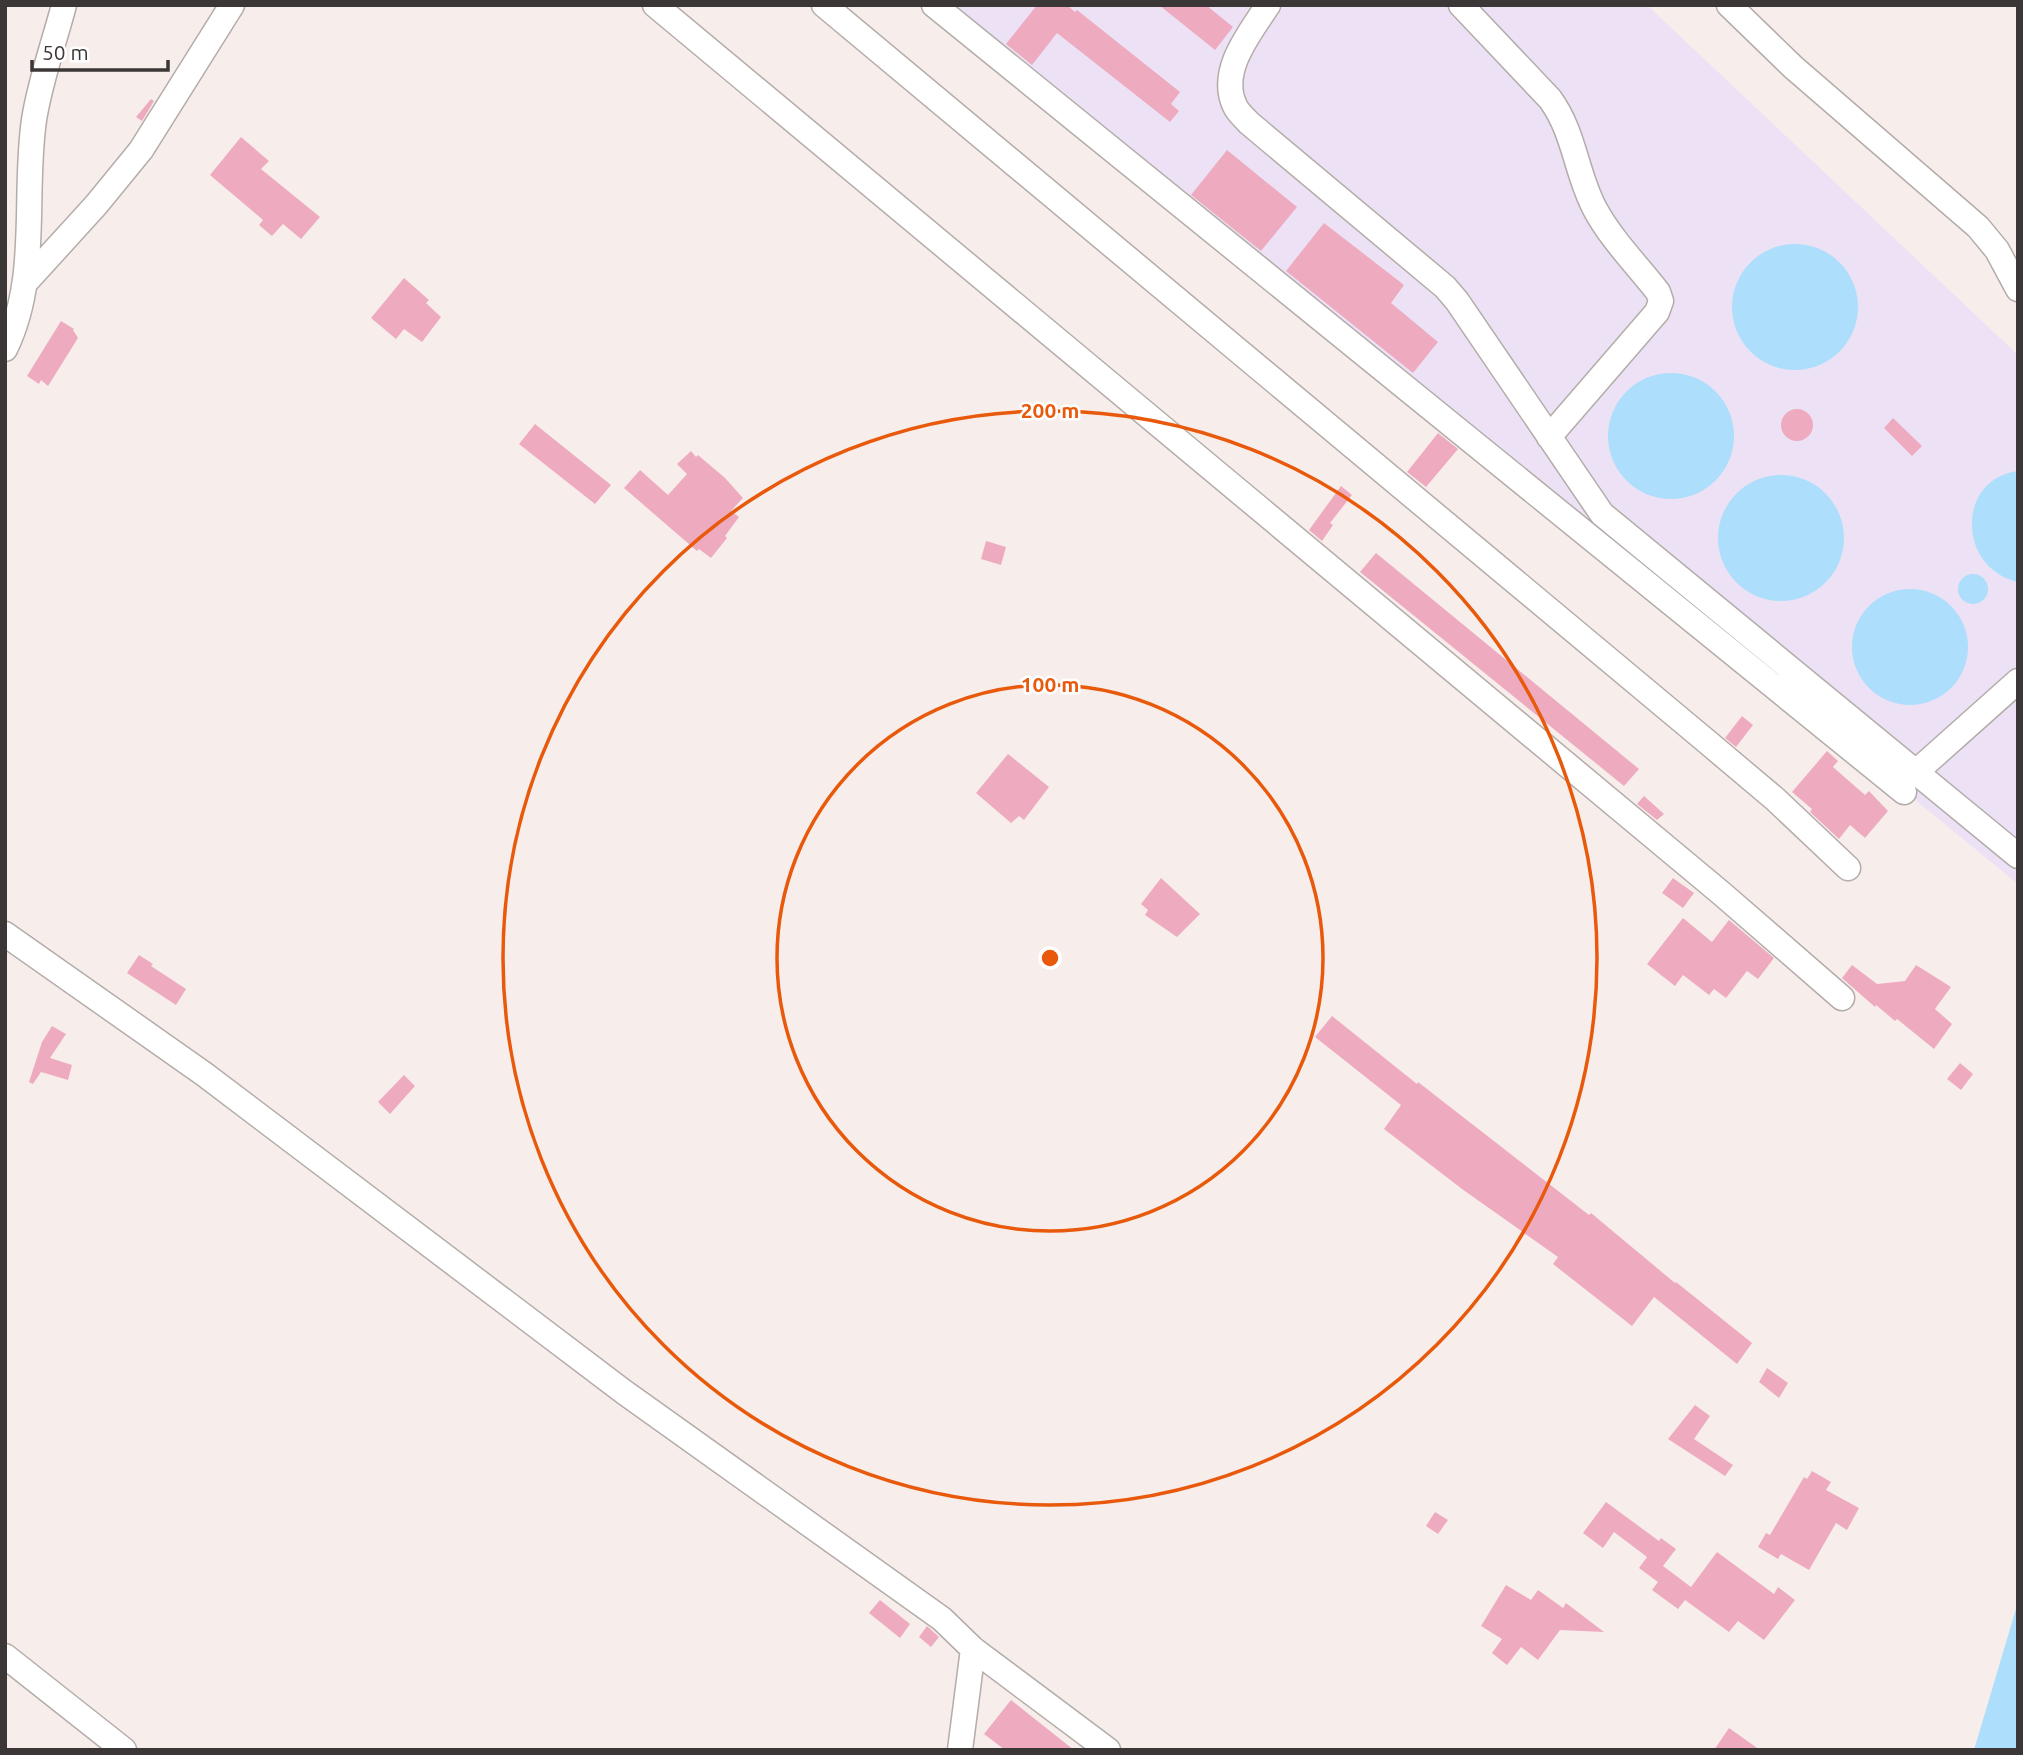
<svg xmlns="http://www.w3.org/2000/svg" width="2023" height="1755" font-family="Ubuntu,sans-serif">
<style>
.industrial{fill:#ece1f5}
.water{fill:#addefc}
.building{fill:#eeabc0}
.lines{fill:none;stroke-linecap:round;stroke-linejoin:round}
.minor-casing{stroke:#b4aca9;stroke-width:27}
.minor{stroke:#fff;stroke-width:24}
.ring{fill:none;stroke:#e8590c;stroke-width:3.5}
.centre{fill:#e8590c;stroke:#fff;stroke-width:3.5}
.ring-label{font-size:21px;text-anchor:middle;font-weight:bold;fill:#e8590c;stroke:#fff;stroke-width:5;stroke-linejoin:round;paint-order:stroke}
</style>
<rect width="100%" height="100%" fill="#f7eeeb"/>
<path class="industrial" d="M 941,5 L 1647,5 L 2018,355 L 2018,884 Z"/>
<path class="water" d="M1732 307a63 63 0 1 1 126 0a63 63 0 1 1-126 0Z
M1608 436a63 63 0 1 1 126 0a63 63 0 1 1-126 0Z
M 2018,471 L 2018,582 C 1957,568 1956,479 2018,471 Z
M1718 538a63 63 0 1 1 126 0a63 63 0 1 1-126 0Z
M1958 589a15 15 0 1 1 30 0a15 15 0 1 1-30 0Z
M1852 647a58 58 0 1 1 116 0a58 58 0 1 1-116 0Z
M 2018,1602 L 2018,1750 L 1974,1750 Z"/>
<path class="building" d="M 1037,5 L 1067,5 L 1075,12 L 1077,10 L 1180,92 L 1171,104 L 1179,111 L 1170,122 L 1057,33 L 1032,65 L 1006,44 Z
M 1159,5 L 1206,5 L 1233,27 L 1215,50 Z
M 151,99 L 154,101 L 142,121 L 136,117 Z
M 241,137 L 269,161 L 261,169 L 320,217 L 301,239 L 283,224 L 272,236 L 259,225 L 263,220 L 210,175 Z
M 1227,150 L 1297,207 L 1261,251 L 1191,195 Z
M 1324,223 L 1404,285 L 1391,303 L 1438,342 L 1413,373 L 1286,271 Z
M 404,278 L 429,300 L 426,303 L 441,317 L 422,342 L 404,329 L 396,339 L 371,318 Z
M 61,321 L 74,329 L 73,330 L 78,338 L 48,386 L 41,380 L 39,384 L 27,376 Z
M1781 425a16 16 0 1 1 32 0a16 16 0 1 1-32 0Z
M 1893,418 L 1922,446 L 1912,456 L 1884,428 Z
M 535,424 L 611,485 L 595,504 L 519,444 Z
M 1438,433 L 1458,449 L 1426,487 L 1407,472 Z
M 691,451 L 696,457 L 698,455 L 725,478 L 743,498 L 731,511 L 739,517 L 725,536 L 727,538 L 711,558 L 699,549 L 697,551 L 624,488 L 640,470 L 668,495 L 687,474 L 677,464 Z
M 1341,486 L 1352,495 L 1330,523 L 1333,525 L 1322,541 L 1309,530 Z
M 986,541 L 1006,547 L 1001,565 L 981,559 Z
M 1376,553 L 1639,769 L 1624,786 L 1360,572 Z
M 1742,716 L 1753,725 L 1736,747 L 1725,738 Z
M 1827,751 L 1838,761 L 1833,767 L 1865,795 L 1869,791 L 1888,811 L 1865,838 L 1850,825 L 1839,839 L 1810,812 L 1812,809 L 1792,792 Z
M 1008,754 L 1049,787 L 1024,820 L 1019,816 L 1011,823 L 976,793 Z
M 1644,796 L 1664,814 L 1657,820 L 1637,804 Z
M 1161,878 L 1200,914 L 1177,937 L 1145,915 L 1148,910 L 1141,904 Z
M 1673,878 L 1694,893 L 1683,908 L 1662,893 Z
M 1683,918 L 1712,942 L 1729,920 L 1774,958 L 1758,979 L 1747,971 L 1726,998 L 1714,989 L 1709,995 L 1683,975 L 1675,986 L 1647,964 Z
M 139,955 L 153,964 L 151,966 L 186,989 L 176,1005 L 127,973 Z
M 1852,965 L 1877,984 L 1905,981 L 1916,965 L 1951,987 L 1935,1009 L 1952,1024 L 1934,1049 L 1897,1019 L 1895,1021 L 1876,1005 L 1875,1007 L 1842,978 Z
M 1332,1016 L 1417,1084 L 1418,1082 L 1589,1215 L 1591,1213 L 1675,1283 L 1676,1282 L 1752,1343 L 1737,1364 L 1654,1297 L 1632,1326 L 1553,1264 L 1558,1257 L 1462,1189 L 1384,1129 L 1401,1105 L 1315,1037 Z
M 52,1026 L 66,1034 L 50,1058 L 72,1065 L 68,1080 L 41,1072 L 33,1084 L 29,1082 L 42,1042 Z
M 1960,1063 L 1973,1074 L 1961,1090 L 1947,1079 Z
M 404,1075 L 415,1086 L 390,1114 L 378,1102 Z
M 1767,1368 L 1788,1383 L 1779,1398 L 1759,1382 Z
M 1695,1405 L 1710,1416 L 1694,1439 L 1733,1465 L 1725,1476 L 1668,1439 Z
M 1812,1471 L 1831,1482 L 1826,1490 L 1859,1508 L 1847,1530 L 1836,1523 L 1809,1570 L 1781,1554 L 1778,1559 L 1758,1547 L 1766,1533 L 1770,1535 L 1804,1477 L 1807,1479 Z
M 1606,1502 L 1659,1541 L 1661,1538 L 1676,1549 L 1663,1566 L 1691,1587 L 1717,1552 L 1774,1594 L 1778,1587 L 1795,1600 L 1764,1640 L 1738,1621 L 1729,1632 L 1685,1600 L 1678,1609 L 1652,1590 L 1658,1582 L 1639,1568 L 1647,1557 L 1614,1532 L 1603,1548 L 1583,1533 Z
M 1435,1512 L 1448,1520 L 1438,1534 L 1426,1526 Z
M 1506,1585 L 1531,1600 L 1538,1590 L 1563,1608 L 1566,1603 L 1604,1632 L 1560,1630 L 1538,1660 L 1521,1647 L 1507,1665 L 1492,1653 L 1502,1639 L 1481,1626 Z
M 880,1600 L 910,1624 L 900,1638 L 869,1613 Z
M 927,1626 L 939,1637 L 931,1647 L 919,1637 Z
M 1011,1700 L 1074,1750 L 1005,1750 L 984,1734 Z
M 1729,1728 L 1760,1750 L 1714,1750 Z"/>
<g class="lines">
<g class="minor-casing">
<path id="minor" d="M 655,5 L 1721,893 L 1842,998
M 824,5 L 1705,740 L 1775,799 L 1848,868
M 934,5 L 1904,792
M 1268,5 C 1250,33 1218,71 1235,106 C 1238,113 1245,118 1249,123 L 1445,287 L 1457,301 L 1602,514 L 2018,856
M 1461,5 L 1550,99 C 1575,133 1576,174 1595,209 C 1611,239 1637,265 1658,292 L 1661,301 L 1657,312 L 1549,437
M 1729,5 L 1793,67 L 1978,227 L 1997,250 L 2018,289
M 25,283 L 96,205 L 141,150 L 232,5
M 5,349 C 40,278 23,196 34,120 C 40,81 54,43 64,5
M 1916,772 L 2018,681
M 5,934 L 204,1074 L 624,1392 L 942,1619 L 973,1649 L 1108,1750
M 5,1656 L 124,1750
M 960,1750 L 973,1649"/>
</g>
<use href="#minor" class="minor"/>
</g>
<g class="ring">
<circle cx="1050" cy="958" r="273"/>
<circle cx="1050" cy="958" r="547"/>
</g>
<circle cx="1050" cy="958" r="10" class="centre"/>
<g class="ring-label">
<text x="1050" y="418">200 m</text>
<text x="1050" y="692">100 m</text>
</g>
<rect width="2023" height="1755" fill="none" stroke="#3b3736" stroke-width="14"/>
<path d="M32 60v10h136v-10" fill="none" stroke="#3b3736" stroke-width="3.5"/>
<text x="42" y="60" font-size="21" fill="#3b3736" stroke="#ffffff" stroke-width="5" paint-order="stroke">50 m</text>
</svg>
